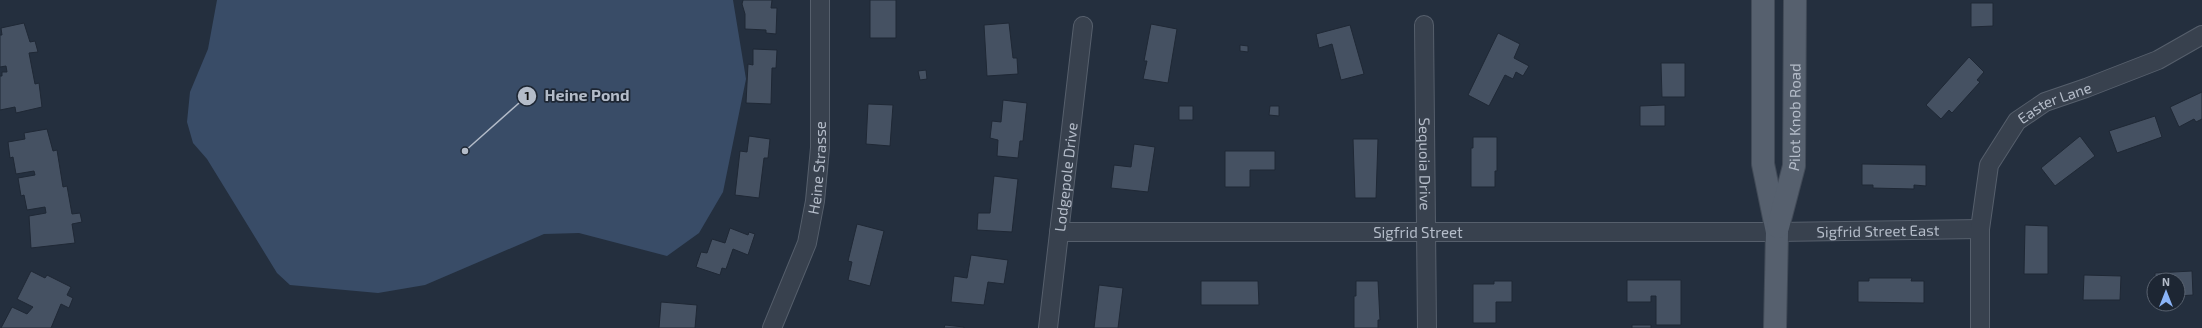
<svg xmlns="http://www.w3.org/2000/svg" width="2202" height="328" font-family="'Exo 2',sans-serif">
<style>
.water{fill:#394c67}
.building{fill:#455162;stroke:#1f2835}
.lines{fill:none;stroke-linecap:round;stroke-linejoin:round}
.minor-casing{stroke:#565f6c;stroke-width:20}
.major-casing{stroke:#414a57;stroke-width:24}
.minor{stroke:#38414e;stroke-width:18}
.major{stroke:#56606e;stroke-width:22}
.labels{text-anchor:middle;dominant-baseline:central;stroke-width:3.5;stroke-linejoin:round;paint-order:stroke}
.street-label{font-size:15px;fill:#b4bcc9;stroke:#1d2633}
.leader{fill:none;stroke:#b4bcc9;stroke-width:1.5}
.callout-dot{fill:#b4bcc9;stroke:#1d2633;stroke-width:1.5}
.mark-label{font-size:12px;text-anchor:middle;font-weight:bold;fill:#111}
.callout-label{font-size:16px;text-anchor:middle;font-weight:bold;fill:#b4bcc9;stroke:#1d2633;stroke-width:3.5;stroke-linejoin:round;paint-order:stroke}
</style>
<rect width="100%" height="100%" fill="#242f3e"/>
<path class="water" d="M 217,0 L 733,0 L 746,79 L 723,192 L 699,233 L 667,256 L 579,233 L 544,234 L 425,285 L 378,293 L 290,285 L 277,273 L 207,159 L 193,143 L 187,122 L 190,92 L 208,49 Z"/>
<path class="building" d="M 743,0 L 772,0 L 771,8 L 777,8 L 776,34 L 766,33 L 766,30 L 745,29 L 745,14 L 742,4 Z
M 870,0 L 896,0 L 896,38 L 870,38 Z
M 1971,3 L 1993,3 L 1993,26 L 1971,27 Z
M 24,23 L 30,42 L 35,41 L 38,52 L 29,53 L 35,84 L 39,83 L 42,107 L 16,113 L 15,107 L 0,110 L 0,76 L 2,76 L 2,72 L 7,72 L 6,66 L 0,67 L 0,35 L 2,35 L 1,28 Z
M 1009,23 L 1013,58 L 1017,58 L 1018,74 L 987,76 L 984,25 Z
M 1151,24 L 1177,29 L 1168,83 L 1143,79 L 1147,61 L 1144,61 Z
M 1350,25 L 1364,74 L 1341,80 L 1332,44 L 1319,48 L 1316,34 Z
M 1498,33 L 1520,44 L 1514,58 L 1529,66 L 1523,76 L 1516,72 L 1513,79 L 1505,75 L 1489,106 L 1468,95 Z
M 1240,45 L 1248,46 L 1248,52 L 1240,51 Z
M 753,49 L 777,50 L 776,68 L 772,68 L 771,104 L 746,103 L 748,64 L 753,65 Z
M 1969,57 L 1984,72 L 1977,80 L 1980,82 L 1952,113 L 1949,110 L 1941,119 L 1926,105 Z
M 1661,63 L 1685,63 L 1685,97 L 1662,97 Z
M 926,70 L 927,79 L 920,80 L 918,71 Z
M 2202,92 L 2202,119 L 2196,122 L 2194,119 L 2179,127 L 2170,107 Z
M 1003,100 L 1027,103 L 1023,141 L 1020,141 L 1018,158 L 997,156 L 998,140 L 990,138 L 992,121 L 1001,122 Z
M 868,104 L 893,105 L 890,146 L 866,144 Z
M 1665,105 L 1665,126 L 1640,126 L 1640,106 Z
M 1179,106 L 1193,106 L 1193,120 L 1179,120 Z
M 1270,106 L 1279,106 L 1279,116 L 1269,115 Z
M 2155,116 L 2162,137 L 2117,153 L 2109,131 Z
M 47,129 L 53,151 L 57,150 L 63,187 L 67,186 L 72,214 L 80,213 L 82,222 L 72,224 L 75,243 L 31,248 L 29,216 L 46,213 L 45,207 L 27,210 L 24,195 L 21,196 L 18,178 L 35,175 L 34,171 L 16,174 L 13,157 L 10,158 L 8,142 L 25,139 L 24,133 Z
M 749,136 L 770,139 L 768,158 L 764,158 L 759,198 L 735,195 L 740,151 L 747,152 Z
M 2080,136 L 2095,156 L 2055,186 L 2041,168 Z
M 1473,137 L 1497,137 L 1497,171 L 1495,171 L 1495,187 L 1471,187 L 1471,148 L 1473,148 Z
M 1353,139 L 1378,139 L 1376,198 L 1355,198 Z
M 1134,144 L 1155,147 L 1148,192 L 1111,188 L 1114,165 L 1131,167 Z
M 1225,151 L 1275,151 L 1275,170 L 1250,170 L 1250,187 L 1225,187 Z
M 1862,164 L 1926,165 L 1926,186 L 1914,185 L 1914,189 L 1873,188 L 1873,185 L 1862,185 Z
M 994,176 L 1018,179 L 1012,232 L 977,230 L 978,213 L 990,213 Z
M 857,224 L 884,231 L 870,286 L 848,280 L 852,262 L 848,261 Z
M 2025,225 L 2048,226 L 2048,274 L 2024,274 Z
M 730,228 L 748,235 L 749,232 L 755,234 L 748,255 L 733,249 L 726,269 L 722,268 L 720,275 L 696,267 L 701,252 L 707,253 L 712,239 L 725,243 Z
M 971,255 L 1008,260 L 1004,284 L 988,282 L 984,305 L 951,302 L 954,276 L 967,278 Z
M 31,271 L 45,278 L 47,275 L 71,287 L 67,295 L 73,298 L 69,308 L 61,304 L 51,328 L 1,328 L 12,307 L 27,314 L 33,307 L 17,299 Z
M 2192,271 L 2193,295 L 2178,296 L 2178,280 L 2155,280 L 2155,273 Z
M 2084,275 L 2121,276 L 2120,300 L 2083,300 Z
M 1869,278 L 1912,278 L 1911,281 L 1924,281 L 1924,303 L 1858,302 L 1858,281 L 1869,281 Z
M 1627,280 L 1681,280 L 1681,325 L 1656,325 L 1656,296 L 1651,296 L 1651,302 L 1627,302 Z
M 1201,281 L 1258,281 L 1259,305 L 1201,305 Z
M 1356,281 L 1378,281 L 1380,320 L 1378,320 L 1378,328 L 1354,328 L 1354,296 L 1356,296 Z
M 1494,281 L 1512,281 L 1512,302 L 1496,302 L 1496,323 L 1473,323 L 1473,284 L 1494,284 Z
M 1099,285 L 1123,288 L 1118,328 L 1094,328 Z
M 661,302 L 697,305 L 695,328 L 659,328 Z
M 945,325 L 964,327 L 964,328 L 944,328 Z
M 1632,325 L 1651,325 L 1651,328 L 1632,328 Z"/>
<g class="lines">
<g class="minor-casing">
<g id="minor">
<path id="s1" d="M 1424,25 L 1427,328"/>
<path id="s2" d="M 1059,232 L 1777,232 L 1980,229"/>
<path id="s3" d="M 772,328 L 807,243 L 815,201 L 820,148 L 820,0"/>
<path id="s4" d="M 1048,328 L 1083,26"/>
<path id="s5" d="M 1980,328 L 1980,229 L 1989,165 L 2017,121 L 2045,102 L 2086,88 L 2158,60 L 2202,35"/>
</g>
</g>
<g class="major-casing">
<g id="major">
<path d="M 1763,0 L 1763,164 L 1777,232 L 1775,328"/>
<path id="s6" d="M 1778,227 L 1794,166 L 1795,0"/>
</g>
</g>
<use href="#minor" class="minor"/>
<use href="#major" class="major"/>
</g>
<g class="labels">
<g class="street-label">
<text stroke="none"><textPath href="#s5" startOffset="258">Easter Lane</textPath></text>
<text stroke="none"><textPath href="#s6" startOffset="112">Pilot Knob Road</textPath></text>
<text stroke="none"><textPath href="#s1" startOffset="139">Sequoia Drive</textPath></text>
<text stroke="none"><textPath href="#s3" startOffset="168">Heine Strasse</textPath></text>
<text stroke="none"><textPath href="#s4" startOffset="152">Lodgepole Drive</textPath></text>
<text stroke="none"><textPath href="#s2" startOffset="359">Sigfrid Street</textPath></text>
<text stroke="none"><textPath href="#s2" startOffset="819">Sigfrid Street East</textPath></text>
</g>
</g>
<path class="leader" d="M465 151L527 96"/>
<g class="callout-dot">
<circle cx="465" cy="151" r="4"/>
<circle cx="527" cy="96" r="10"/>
</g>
<g class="mark-label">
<text x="527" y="100">1</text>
</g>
<g class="callout-label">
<text x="587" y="101">Heine Pond</text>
</g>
<g transform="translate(2166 292)"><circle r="19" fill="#1d2633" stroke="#59626f"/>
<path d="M0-3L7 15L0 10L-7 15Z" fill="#8ab4f8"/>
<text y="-6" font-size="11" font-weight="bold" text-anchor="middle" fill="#b4bcc9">N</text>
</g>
</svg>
